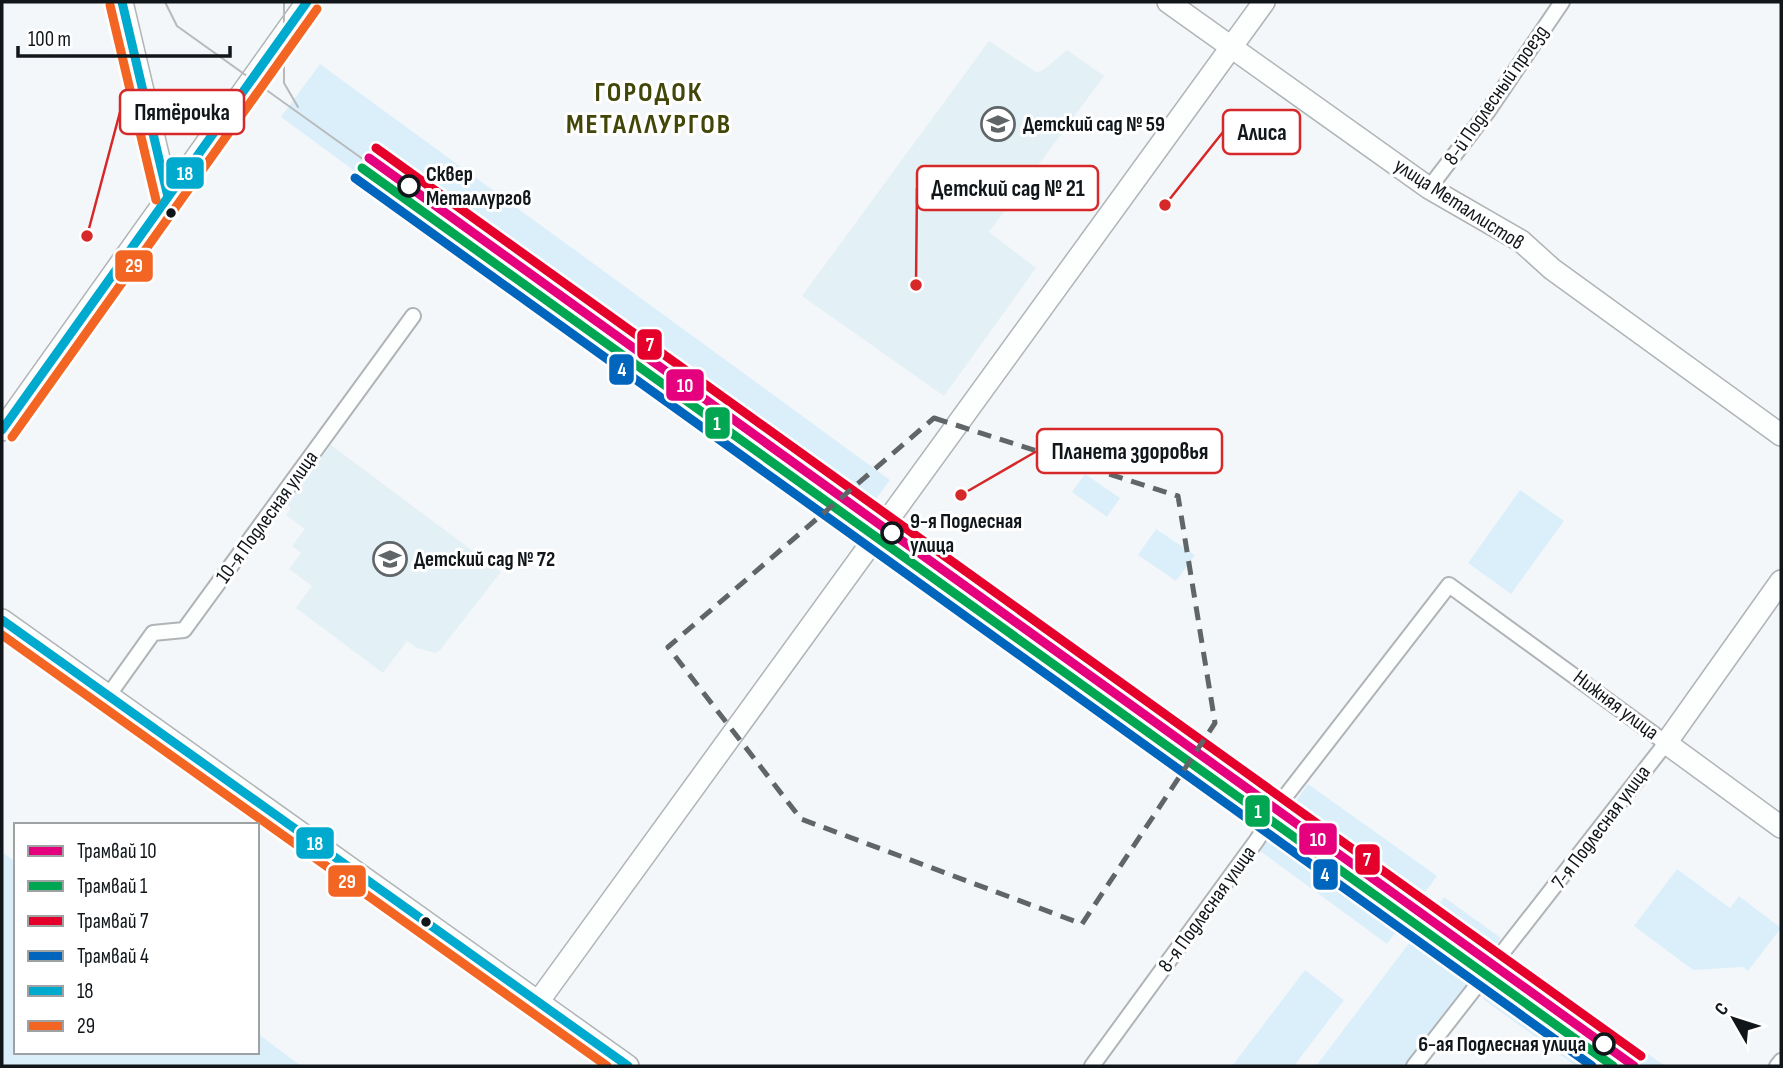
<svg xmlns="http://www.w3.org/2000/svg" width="1783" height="1068" font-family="'Sofia Sans Condensed',sans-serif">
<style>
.built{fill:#e3f0f6}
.green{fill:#dbeffb}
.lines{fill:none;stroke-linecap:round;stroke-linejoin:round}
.street-casing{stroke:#b0b4b6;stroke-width:18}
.secondary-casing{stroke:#b0b4b6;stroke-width:24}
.street{stroke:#fdfefe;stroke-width:14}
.secondary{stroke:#fdfefe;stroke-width:21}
.tram{stroke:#b8b9ba;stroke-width:2}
.bus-1-casing{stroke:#fff;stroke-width:14}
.bus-2-casing{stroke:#fff;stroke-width:14}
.bus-1{stroke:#00a9ce;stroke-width:9}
.bus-2{stroke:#f26522;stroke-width:9}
.tram-1-casing{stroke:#fff;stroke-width:14}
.tram-2-casing{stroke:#fff;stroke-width:14}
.tram-3-casing{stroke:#fff;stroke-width:14}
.tram-4-casing{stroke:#fff;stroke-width:14}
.tram-1{stroke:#e5007d;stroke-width:9}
.tram-2{stroke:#00a651;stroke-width:9}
.tram-3{stroke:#e4002b;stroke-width:9}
.tram-4{stroke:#0065bd;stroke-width:9}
.marked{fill:none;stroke:#606568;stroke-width:5;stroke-dasharray:14 9;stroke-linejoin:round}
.stop-dot{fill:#fff;stroke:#10161a;stroke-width:3.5}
.bus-dot{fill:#10161a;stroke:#fff;stroke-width:2.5}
.labels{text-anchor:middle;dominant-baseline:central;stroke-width:6;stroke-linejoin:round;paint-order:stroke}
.street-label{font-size:21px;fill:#10161a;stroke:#fff}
.poi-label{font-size:21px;font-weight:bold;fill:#10161a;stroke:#fff;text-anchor:start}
.stop-label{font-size:21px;font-weight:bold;fill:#10161a;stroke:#fff;text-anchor:start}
.district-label{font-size:28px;font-weight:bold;letter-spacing:2px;fill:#424709;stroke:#fff}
.leader{fill:none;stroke:#d62828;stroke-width:2.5}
.callout-dot{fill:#d62828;stroke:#fff;stroke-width:2.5}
.callout{fill:#fff;stroke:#d62828;stroke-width:2.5}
.callout-label{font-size:23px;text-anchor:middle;font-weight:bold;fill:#10161a}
.line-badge{stroke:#fff;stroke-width:2.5}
.badge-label{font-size:19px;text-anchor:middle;font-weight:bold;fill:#fff}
</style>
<rect width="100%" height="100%" fill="#f4f7f9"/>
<path class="built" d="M 989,41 L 1036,72 L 1042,71 L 1067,50 L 1104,76 L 989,232 L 1036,268 L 944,396 L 802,296 Z
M 331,445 L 501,572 L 440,650 L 435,653 L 417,648 L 407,641 L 383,673 L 296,608 L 312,586 L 289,569 L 301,553 L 292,546 L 305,529 L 286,515 L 291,508 L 287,504 Z"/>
<path class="green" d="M 320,64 L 890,480 L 867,511 L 802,464 L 785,487 L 281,117 Z
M 1085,474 L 1120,498 L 1107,517 L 1072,492 Z
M 1520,490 L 1564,521 L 1511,594 L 1468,563 Z
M 1156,529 L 1195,555 L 1176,581 L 1138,555 Z
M 1308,784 L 1437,876 L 1387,944 L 1260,851 Z
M 2,852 L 16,862 L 16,1052 L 257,1052 L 257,1033 L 301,1066 L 2,1066 Z
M 1677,869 L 1730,908 L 1739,896 L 1781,928 L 1748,971 L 1743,967 L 1693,970 L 1634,926 Z
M 1444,897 L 1501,938 L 1405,1066 L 1316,1066 Z
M 1515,958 L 1665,1066 L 1576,1066 L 1483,999 Z
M 1305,970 L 1344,1000 L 1294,1066 L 1232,1066 Z"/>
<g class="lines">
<g class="street-casing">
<path id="street" d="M 1429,188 L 1488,111 L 1562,2
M 889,519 L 1281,802
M 108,696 L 153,633 L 184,630 L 413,316
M 1480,977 L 1602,1066
M 1092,1066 L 1257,840 L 1281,802 L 1449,585 L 1666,743 L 1414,1066
M 1777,1066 L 1781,1061"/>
</g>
<g class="secondary-casing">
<path id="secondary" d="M 122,2 L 168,197
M 1168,2 L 1429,188 L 1521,241 L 1552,269 L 1781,435
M 2,430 L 307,2
M 1781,581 L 1666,743 L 1781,827
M 2,620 L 628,1066
M 538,1002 L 1264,2"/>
</g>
<use href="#street" class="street"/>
<use href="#secondary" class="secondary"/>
<path class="tram" d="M 165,2 L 177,26 L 406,190
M 284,2 L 284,83 L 298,107"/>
<g class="bus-1-casing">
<path id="bus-1" d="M 122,2 L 168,197
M 2,430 L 307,2
M 2,620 L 628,1066"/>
</g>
<g class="bus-2-casing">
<path id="bus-2" d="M 110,5 L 156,200
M 12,437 L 317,9
M 2,635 L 607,1066"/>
</g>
<use href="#bus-1" class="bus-1"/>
<use href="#bus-2" class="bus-2"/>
<g class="tram-1-casing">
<path id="tram-1" d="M 369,158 L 1634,1066"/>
</g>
<g class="tram-2-casing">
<path id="tram-2" d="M 362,168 L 1613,1066"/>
</g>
<g class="tram-3-casing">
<path id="tram-3" d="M 376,148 L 1641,1056"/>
</g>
<g class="tram-4-casing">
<path id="tram-4" d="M 355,178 L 1592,1066"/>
</g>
<use href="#tram-1" class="tram-1"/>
<use href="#tram-2" class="tram-2"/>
<use href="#tram-3" class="tram-3"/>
<use href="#tram-4" class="tram-4"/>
</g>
<path class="marked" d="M 934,418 L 1178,496 L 1215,723 L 1082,924 L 801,819 L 668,647 Z"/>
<defs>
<g id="school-ring" transform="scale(1.75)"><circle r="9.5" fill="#fff" stroke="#606568" stroke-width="1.5"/><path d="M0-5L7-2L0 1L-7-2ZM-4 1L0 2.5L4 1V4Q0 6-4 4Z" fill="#606568"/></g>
</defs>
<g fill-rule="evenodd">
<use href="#school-ring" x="998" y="124"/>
<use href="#school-ring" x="390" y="559"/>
</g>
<g class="stop-dot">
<circle cx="409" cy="186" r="10"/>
<circle cx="892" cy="533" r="10"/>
<circle cx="1604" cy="1044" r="10"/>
</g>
<g class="bus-dot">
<circle cx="171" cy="213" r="6"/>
<circle cx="426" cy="922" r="6"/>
</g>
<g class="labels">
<g class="street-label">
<text transform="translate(1496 95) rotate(-55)">8-й Подлесный проезд</text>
<text transform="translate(1459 204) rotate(33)">улица Металлистов</text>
<text transform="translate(267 517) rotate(-54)">10-я Подлесная улица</text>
<text transform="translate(1616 705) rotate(37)">Нижняя улица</text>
<text transform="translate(1601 827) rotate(-53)">7-я Подлесная улица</text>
<text transform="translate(1207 909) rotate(-54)">8-я Подлесная улица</text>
</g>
<g class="poi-label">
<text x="1023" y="124">Детский сад № 59</text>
<text x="414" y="559">Детский сад № 72</text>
</g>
<g class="stop-label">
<text x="426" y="174">Сквер<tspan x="426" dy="24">Металлургов</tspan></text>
<text x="910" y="521">9-я Подлесная<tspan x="910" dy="24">улица</tspan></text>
<text x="1586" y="1044" text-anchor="end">6-ая Подлесная улица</text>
</g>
<g class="district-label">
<text x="649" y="92">ГОРОДОК<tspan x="649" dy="32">МЕТАЛЛУРГОВ</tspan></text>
</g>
</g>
<path class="leader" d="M87 236L120 112M1165 205L1223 132M916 285L917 188M961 495L1037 451"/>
<g class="callout-dot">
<circle cx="87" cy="236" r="7"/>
<circle cx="1165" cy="205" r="7"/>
<circle cx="916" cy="285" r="7"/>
<circle cx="961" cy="495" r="7"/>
</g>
<g class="callout">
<rect x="120" y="90" width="124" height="44" rx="7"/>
<rect x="1223" y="110" width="77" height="44" rx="7"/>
<rect x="917" y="166" width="181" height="44" rx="7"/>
<rect x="1037" y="429" width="185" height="44" rx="7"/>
</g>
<g class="callout-label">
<text x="182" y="120">Пятёрочка</text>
<text x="1262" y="140">Алиса</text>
<text x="1008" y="196">Детский сад № 21</text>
<text x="1130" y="459">Планета здоровья</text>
</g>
<g class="line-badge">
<rect x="165" y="156" width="40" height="34" rx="7" fill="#00a9ce"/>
<rect x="114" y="249" width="40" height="34" rx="7" fill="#f26522"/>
<rect x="636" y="328" width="27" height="33" rx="7" fill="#e4002b"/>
<rect x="608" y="353" width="27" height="33" rx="7" fill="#0065bd"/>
<rect x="665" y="368" width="40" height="34" rx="7" fill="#e5007d"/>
<rect x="704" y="406" width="27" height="34" rx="7" fill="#00a651"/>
<rect x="1244" y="794" width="27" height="34" rx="7" fill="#00a651"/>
<rect x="1298" y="822" width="40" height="34" rx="7" fill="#e5007d"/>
<rect x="295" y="826" width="40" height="34" rx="7" fill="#00a9ce"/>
<rect x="1354" y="843" width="27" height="33" rx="7" fill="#e4002b"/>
<rect x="1312" y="858" width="27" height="33" rx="7" fill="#0065bd"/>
<rect x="327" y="864" width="40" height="34" rx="7" fill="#f26522"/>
</g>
<g class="badge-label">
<text x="185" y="180">18</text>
<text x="134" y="272">29</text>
<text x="650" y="351">7</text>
<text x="622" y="376">4</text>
<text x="685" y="392">10</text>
<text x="717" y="430">1</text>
<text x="1258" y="818">1</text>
<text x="1318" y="846">10</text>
<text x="315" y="850">18</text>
<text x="1367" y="866">7</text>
<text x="1325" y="881">4</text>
<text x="347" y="888">29</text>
</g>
<rect width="1783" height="1068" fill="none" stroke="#10161a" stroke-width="7"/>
<rect x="14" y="823" width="245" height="231" fill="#ffffff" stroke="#9fa2a3" stroke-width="2"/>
<rect x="28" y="846" width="35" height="10" fill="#e5007d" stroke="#9fa2a3" stroke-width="2"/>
<text x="77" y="858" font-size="21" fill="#10161a">Трамвай 10</text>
<rect x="28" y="881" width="35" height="10" fill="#00a651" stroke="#9fa2a3" stroke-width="2"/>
<text x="77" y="893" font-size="21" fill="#10161a">Трамвай 1</text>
<rect x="28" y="916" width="35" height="10" fill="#e4002b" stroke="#9fa2a3" stroke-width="2"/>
<text x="77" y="928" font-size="21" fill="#10161a">Трамвай 7</text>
<rect x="28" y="951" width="35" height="10" fill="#0065bd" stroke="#9fa2a3" stroke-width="2"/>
<text x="77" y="963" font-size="21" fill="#10161a">Трамвай 4</text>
<rect x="28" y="986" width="35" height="10" fill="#00a9ce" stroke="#9fa2a3" stroke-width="2"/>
<text x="77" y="998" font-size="21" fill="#10161a">18</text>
<rect x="28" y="1021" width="35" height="10" fill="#f26522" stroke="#9fa2a3" stroke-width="2"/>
<text x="77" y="1033" font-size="21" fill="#10161a">29</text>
<g transform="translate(1734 1019) rotate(309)" stroke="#ffffff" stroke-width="5" paint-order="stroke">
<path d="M0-5L12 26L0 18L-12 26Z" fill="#10161a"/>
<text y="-10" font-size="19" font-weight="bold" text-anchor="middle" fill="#10161a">С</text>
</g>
<path d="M18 46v10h212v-10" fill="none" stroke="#10161a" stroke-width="3.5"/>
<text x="28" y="46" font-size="21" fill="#10161a" stroke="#ffffff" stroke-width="5" paint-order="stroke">100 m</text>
</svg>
